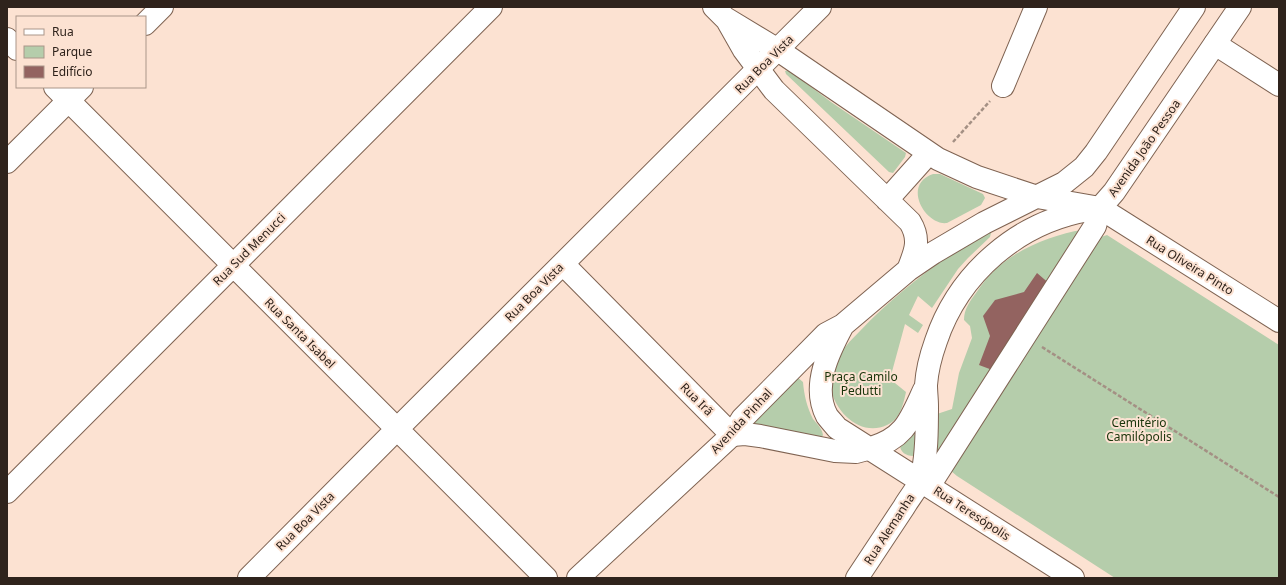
<svg xmlns="http://www.w3.org/2000/svg" width="1286" height="585" font-family="'Noto Sans',sans-serif">
<style>
.green{fill:#b5cdab}
.building{fill:#936360}
.lines{fill:none;stroke-linecap:round;stroke-linejoin:round}
.minor-casing{stroke:#7f6352;stroke-width:24}
.major-casing{stroke:#7f6352;stroke-width:24}
.path{stroke:#a49084;stroke-width:2.5;stroke-dasharray:4 2;stroke-linecap:butt}
.minor{stroke:#fff;stroke-width:22}
.major{stroke:#fff;stroke-width:22}
.labels{text-anchor:middle;dominant-baseline:central;stroke-width:4;stroke-linejoin:round;paint-order:stroke}
.street-label{font-size:12px;fill:#2f231c;stroke:#fce2d2}
.park-label{font-size:12px;fill:#19340a;stroke:#fce2d2}
</style>
<rect width="100%" height="100%" fill="#fce2d2"/>
<path class="green" d="M 789,70 L 831,102 L 906,153 L 905,157 L 893,173 L 889,172 L 786,74 L 785,71 Z
M 933,174 L 940,174 L 983,194 L 985,198 L 981,205 L 947,223 C 926,226 901,185 933,174 Z
M 1082,230 L 943,453 L 936,454 L 937,414 L 952,409 L 959,373 L 972,338 L 970,326 L 964,320 C 964,309 970,301 976,293 C 982,284 988,276 996,269 C 1017,249 1054,234 1082,230 Z
M 987,231 L 991,233 L 990,237 L 968,258 L 958,269 L 932,308 L 918,296 L 909,315 L 923,325 L 918,333 L 905,324 L 890,379 L 906,392 C 904,401 902,410 897,417 C 894,421 891,423 887,425 C 862,437 836,414 831,389 C 831,384 834,367 836,362 C 841,350 851,340 860,331 C 897,292 941,259 987,231 Z
M 1107,235 L 1279,345 L 1279,578 L 1115,578 L 957,476 L 951,471 L 1095,239 Z
M 797,377 L 803,382 C 804,395 807,407 813,419 C 817,424 822,428 823,435 L 821,438 L 751,425 Z
M 913,434 L 916,435 L 916,450 L 913,456 C 906,456 900,452 900,445 Z"/>
<path class="building" d="M 1037,273 L 1051,285 L 995,371 L 979,365 L 990,336 L 983,316 L 995,300 L 1024,292 Z"/>
<g class="lines">
<g class="minor-casing">
<path id="minor" d="M 145,24 L 162,7
M 7,39 L 17,49
M 1215,44 L 1279,85
M 1003,86 L 1036,7
M 55,87 L 546,578
M 7,162 L 82,87
M 563,264 L 732,435 L 745,434 L 760,436 L 835,451 L 856,452 L 871,448
M 929,486 L 1095,226 L 1100,208
M 7,492 L 491,7
M 249,578 L 397,429 L 820,7"/>
</g>
<g class="major-casing">
<path id="major" d="M 714,7 L 725,18 L 778,50 L 938,159 L 977,177 L 1037,197 L 1100,208 L 1279,321
M 727,20 L 744,50 L 774,90 L 910,222 C 921,240 915,252 908,270
M 887,200 L 929,153
M 1100,208 L 1114,192 L 1240,7
M 843,325 C 829,351 811,386 827,416 C 830,420 834,424 837,428 L 1073,578
M 871,448 C 905,438 910,420 924,390
M 578,578 L 732,435 L 742,419 L 826,334 L 843,325 L 908,270 L 933,253 L 984,223 L 1064,183 L 1084,167 L 1096,152 L 1194,7
M 857,578 C 873,554 888,531 904,507 C 909,498 918,488 921,479 C 927,459 927,427 927,406 C 927,399 926,392 926,385 C 927,370 931,355 936,341 C 959,273 1018,222 1089,210"/>
</g>
<path class="path" d="M 953,142 L 990,101
M 1042,347 L 1279,497"/>
<use href="#minor" class="minor"/>
<use href="#major" class="major"/>
</g>
<g class="labels">
<g class="street-label">
<text transform="translate(764 64) rotate(-45)">Rua Boa Vista</text>
<text transform="translate(1144 148) rotate(-55)">Avenida João Pessoa</text>
<text transform="translate(249 249) rotate(-45)">Rua Sud Menucci</text>
<text transform="translate(1190 265) rotate(32)">Rua Oliveira Pinto</text>
<text transform="translate(534 292) rotate(-45)">Rua Boa Vista</text>
<text transform="translate(300 333) rotate(45)">Rua Santa Isabel</text>
<text transform="translate(697 399) rotate(45)">Rua Irã</text>
<text transform="translate(741 421) rotate(-47)">Avenida Pinhal</text>
<text transform="translate(972 513) rotate(33)">Rua Teresópolis</text>
<text transform="translate(305 521) rotate(-45)">Rua Boa Vista</text>
<text transform="translate(889 529) rotate(-57)">Rua Alemanha</text>
</g>
<g class="park-label">
<text x="861" y="376">Praça Camilo<tspan x="861" dy="14">Pedutti</tspan></text>
<text x="1139" y="422">Cemitério<tspan x="1139" dy="14">Camilópolis</tspan></text>
</g>
</g>
<rect width="1286" height="585" fill="none" stroke="#2f231c" stroke-width="16"/>
<rect x="16" y="16" width="130" height="72" fill="#fce2d2" stroke="#aa9689"/>
<rect x="24" y="29" width="20" height="6" fill="#ffffff" stroke="#aa9689"/>
<text x="52" y="36" font-size="12" fill="#2f231c">Rua</text>
<rect x="24" y="46" width="20" height="12" fill="#b5cdab" stroke="#aa9689"/>
<text x="52" y="56" font-size="12" fill="#2f231c">Parque</text>
<rect x="24" y="66" width="20" height="12" fill="#936360" stroke="#aa9689"/>
<text x="52" y="76" font-size="12" fill="#2f231c">Edifício</text>
</svg>
